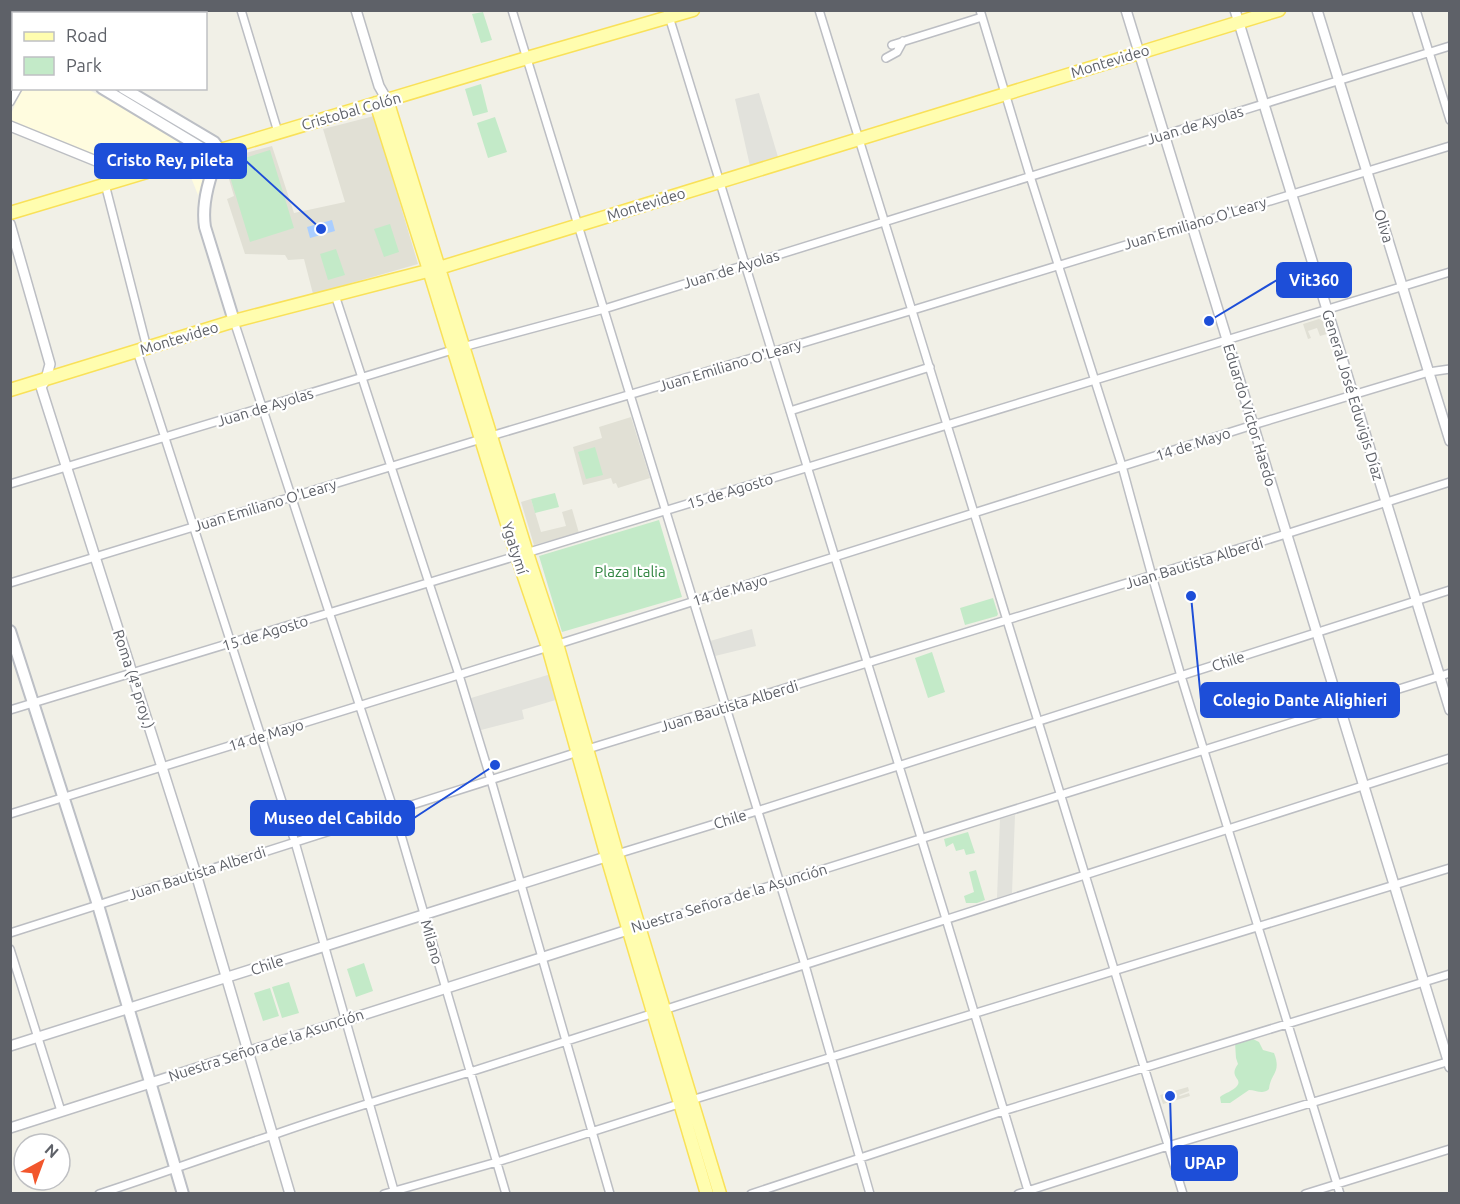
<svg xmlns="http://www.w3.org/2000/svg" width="1460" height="1204" font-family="Ubuntu,sans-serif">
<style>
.commercial{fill:#fffcdf}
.industrial{fill:#e2e2dc}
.education{fill:#e1e0d5}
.green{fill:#c3eac8}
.water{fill:#aaceff}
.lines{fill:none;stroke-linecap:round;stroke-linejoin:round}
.minor-casing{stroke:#bcbec3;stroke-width:10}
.tertiary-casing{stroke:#bcbec3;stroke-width:12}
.secondary-casing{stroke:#bcbfc5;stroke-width:14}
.primary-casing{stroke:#f9e159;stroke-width:15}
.minor{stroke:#fff;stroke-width:7}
.tertiary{stroke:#fff;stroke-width:9}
.secondary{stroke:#fff;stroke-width:10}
.primary{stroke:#fffdaf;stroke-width:12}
.labels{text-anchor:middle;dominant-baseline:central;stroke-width:4.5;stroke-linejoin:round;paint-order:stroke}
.street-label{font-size:15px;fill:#5e6168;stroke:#fff}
.park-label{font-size:15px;fill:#308540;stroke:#fff}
.leader{fill:none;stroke:#1d4ed8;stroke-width:2}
.callout-dot{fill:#1d4ed8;stroke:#fff;stroke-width:2}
.callout{fill:#1d4ed8;stroke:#1d4ed8;stroke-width:2}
.callout-label{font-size:16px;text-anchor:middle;font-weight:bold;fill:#fff}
</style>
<rect width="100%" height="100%" fill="#f1f0e7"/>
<path class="commercial" d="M 22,89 L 87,89 L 121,106 L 187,144 L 187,153 L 133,168 L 125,168 L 11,121 L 11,114 Z
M 206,163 L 207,166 L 198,195 L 188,170 Z"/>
<path class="industrial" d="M 759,93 L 778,157 L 750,166 L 735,99 Z
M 752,629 L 756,646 L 715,656 L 710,641 Z
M 551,674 L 559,699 L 522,710 L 524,719 L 481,730 L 471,698 Z
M 1015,815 L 1012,893 L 997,898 L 1000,819 Z"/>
<path class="education" d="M 374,116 L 418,264 L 313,294 L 304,259 L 288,260 L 285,255 L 245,254 L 227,199 L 234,196 L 223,159 L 272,146 L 294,213 L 345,202 L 323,129 Z
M 1319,319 L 1323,321 L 1327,334 L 1320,336 L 1317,328 L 1308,331 L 1311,338 L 1308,339 L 1303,324 Z
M 631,417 L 650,478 L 618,488 L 616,483 L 613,484 L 611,478 L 583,485 L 573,447 L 602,438 L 599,427 Z
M 531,499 L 541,532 L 566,526 L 562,512 L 572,509 L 579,533 L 534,545 L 521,502 Z
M 1188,1087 L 1189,1091 L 1179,1095 L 1180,1096 L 1189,1093 L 1190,1096 L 1163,1104 L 1160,1095 Z"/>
<path class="green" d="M 483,12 L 492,40 L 481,43 L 472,14 Z
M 481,84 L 488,112 L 473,116 L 465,89 Z
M 495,117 L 507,152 L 488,158 L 477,123 Z
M 270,150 L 294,228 L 250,242 L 226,164 Z
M 390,224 L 399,252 L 384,257 L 374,229 Z
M 336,249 L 345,275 L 328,280 L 320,254 Z
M 595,447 L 603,475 L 586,479 L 578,452 Z
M 555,493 L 559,507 L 535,513 L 531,499 Z
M 659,520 L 682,597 L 562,632 L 539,556 Z
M 993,598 L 998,614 L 997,616 L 965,625 L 960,608 Z
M 932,652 L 945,692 L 928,698 L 915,658 Z
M 968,832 L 975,853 L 966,855 L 964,849 L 956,851 L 953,843 L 946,847 L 944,839 Z
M 976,870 L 985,900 L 977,903 L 966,903 L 964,896 L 974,892 L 969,872 Z
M 364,963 L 373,991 L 356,997 L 347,969 Z
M 289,982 L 299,1013 L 282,1018 L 272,987 Z
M 270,988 L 279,1016 L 263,1021 L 254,993 Z
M 1249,1037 L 1259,1042 L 1263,1050 L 1274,1053 C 1282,1073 1270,1074 1269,1089 C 1263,1095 1256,1090 1249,1090 L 1230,1103 L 1221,1103 L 1220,1097 C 1225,1093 1233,1091 1237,1086 C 1243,1078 1228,1078 1238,1064 L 1236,1058 L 1235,1043 Z"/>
<path class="water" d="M 332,220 L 335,231 L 310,238 L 307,227 Z"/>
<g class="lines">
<g class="minor-casing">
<path id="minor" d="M 241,10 L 278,132
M 512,10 L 805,965 L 870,1194
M 667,10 L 946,919 L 1029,1194
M 819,10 C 942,404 1060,799 1183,1194
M 980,10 L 1030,176 L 1122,466 L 1152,576 L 1181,676 L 1340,1194
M 1416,10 L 1450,120
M 146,14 L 146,10
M 167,14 L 177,10
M 892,45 L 982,17
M 886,58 L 897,52 L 903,41
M 10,102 L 18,88
M 103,165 L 105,184 L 147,348
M 335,295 L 459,675 L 491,780 L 610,1194
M 234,321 L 394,811 L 506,1194
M 137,351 L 295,842 L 395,1194
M 790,411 L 930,367
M 10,484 L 459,348 L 604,309 L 1450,46
M 10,583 L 491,436 L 913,310 L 1450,146
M 10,710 L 1450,272
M 10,814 L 552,646 L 1253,425 L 1429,372 L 1450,369
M 617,854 L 757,811 L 1450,590
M 639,927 L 1450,673
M 10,933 L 578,752 L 1286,534 L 1450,482
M 10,949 L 61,1111
M 99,1194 C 157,1175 215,1154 273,1135 C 338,1112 404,1092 470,1072 L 1450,758
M 384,1194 L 497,1162 L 685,1102 L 1450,868
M 751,1194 L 1003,1111 L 1450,974
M 1018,1194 L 1168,1146 L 1450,1061
M 1305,1194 L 1450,1149"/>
</g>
<g class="tertiary-casing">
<path id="tertiary" d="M 356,10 L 379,86 L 387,100
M 1126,10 L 1450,1067
M 1235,10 L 1450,710
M 1317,10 L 1450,441
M 10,126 L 133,176
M 10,224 L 50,364 L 46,379 L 41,387 L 196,874 L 290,1194
M 10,1046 L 612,855
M 10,1128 L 634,928"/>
</g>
<g class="secondary-casing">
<path id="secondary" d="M 10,22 L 14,24
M 10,35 L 14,37
M 102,88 L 210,153 L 211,158
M 123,88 L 214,142 L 220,150 C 211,174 201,201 205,227 L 234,321
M 10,631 L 98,905 L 183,1194"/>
</g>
<g class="primary-casing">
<path id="primary" d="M 387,100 L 527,553 L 557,644 L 617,854 L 720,1194
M 376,103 L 429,270 L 517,556 L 548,647 L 607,857 L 707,1194
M 10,213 L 527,58 L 693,10
M 10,390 L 234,321 L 439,268 L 1279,10"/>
</g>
<use href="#minor" class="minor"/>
<use href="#tertiary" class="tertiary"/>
<use href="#secondary" class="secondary"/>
<use href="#primary" class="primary"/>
</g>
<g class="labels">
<g class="street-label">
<text transform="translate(1110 61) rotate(-17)">Montevideo</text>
<text transform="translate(351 111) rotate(-16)">Cristobal Colón</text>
<text transform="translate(1195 125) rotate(-17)">Juan de Ayolas</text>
<text transform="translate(646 204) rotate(-17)">Montevideo</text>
<text transform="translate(1195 223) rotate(-17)">Juan Emiliano O'Leary</text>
<text transform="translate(1384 226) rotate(73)">Oliva</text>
<text transform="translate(731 269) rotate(-17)">Juan de Ayolas</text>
<text transform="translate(179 338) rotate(-17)">Montevideo</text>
<text transform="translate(730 365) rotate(-17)">Juan Emiliano O'Leary</text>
<text transform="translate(1353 395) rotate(73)">General José Eduvigis Díaz</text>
<text transform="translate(265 407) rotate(-17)">Juan de Ayolas</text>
<text transform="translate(1250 415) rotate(73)">Eduardo Victor Haedo</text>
<text transform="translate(1193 444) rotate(-18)">14 de Mayo</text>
<text transform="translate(730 491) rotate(-17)">15 de Agosto</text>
<text transform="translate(265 505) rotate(-17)">Juan Emiliano O'Leary</text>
<text transform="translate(515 548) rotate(72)">Ygatymí</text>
<text transform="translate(1194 563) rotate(-17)">Juan Bautista Alberdi</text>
<text transform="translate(730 590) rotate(-17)">14 de Mayo</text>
<text transform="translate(265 633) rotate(-17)">15 de Agosto</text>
<text transform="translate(1228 661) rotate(-18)">Chile</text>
<text transform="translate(134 679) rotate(72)">Roma (4ª proy.)</text>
<text transform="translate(729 706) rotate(-17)">Juan Bautista Alberdi</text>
<text transform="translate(266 735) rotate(-17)">14 de Mayo</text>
<text transform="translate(730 819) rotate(-17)">Chile</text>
<text transform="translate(197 873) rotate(-18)">Juan Bautista Alberdi</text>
<text transform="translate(729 898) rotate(-17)">Nuestra Señora de la Asunción</text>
<text transform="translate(432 942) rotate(74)">Milano</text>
<text transform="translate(267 965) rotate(-18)">Chile</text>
<text transform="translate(266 1045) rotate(-18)">Nuestra Señora de la Asunción</text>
</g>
<g class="park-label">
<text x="630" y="571">Plaza Italia</text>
</g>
</g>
<path class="leader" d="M321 229L246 161M1209 321L1277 280M1191 596L1201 700M495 765L414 818M1170 1096L1172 1163"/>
<g class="callout-dot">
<circle cx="321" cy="229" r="6"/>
<circle cx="1209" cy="321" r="6"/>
<circle cx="1191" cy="596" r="6"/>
<circle cx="495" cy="765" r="6"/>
<circle cx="1170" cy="1096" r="6"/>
</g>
<g class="callout">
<rect x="95" y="144" width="151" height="34" rx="6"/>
<rect x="1277" y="263" width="74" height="34" rx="6"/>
<rect x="1201" y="683" width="198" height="34" rx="6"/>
<rect x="251" y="801" width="163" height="34" rx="6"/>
<rect x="1172" y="1146" width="65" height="34" rx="6"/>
</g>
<g class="callout-label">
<text x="170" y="166">Cristo Rey, pileta</text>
<text x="1314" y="286">Vit360</text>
<text x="1300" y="706">Colegio Dante Alighieri</text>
<text x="333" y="824">Museo del Cabildo</text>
<text x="1205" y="1169">UPAP</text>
</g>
<rect width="1460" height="1204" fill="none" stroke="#5e6168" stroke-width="24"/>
<rect x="12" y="12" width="195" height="78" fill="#ffffff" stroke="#bfc0c3" stroke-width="1.5"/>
<rect x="24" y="32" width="30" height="9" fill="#fffdaf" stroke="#bfc0c3" stroke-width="1.5"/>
<text x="66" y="42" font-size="18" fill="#5e6168">Road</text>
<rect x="24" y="57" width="30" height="18" fill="#c3eac8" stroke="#bfc0c3" stroke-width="1.5"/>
<text x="66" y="72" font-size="18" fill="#5e6168">Park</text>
<g transform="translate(42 1162) rotate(41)"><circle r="28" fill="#ffffff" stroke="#bfc0c3" stroke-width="1.5"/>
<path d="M0-4.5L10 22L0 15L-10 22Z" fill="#f2562c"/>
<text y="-9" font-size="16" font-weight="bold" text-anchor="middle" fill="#5e6168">N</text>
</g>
</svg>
